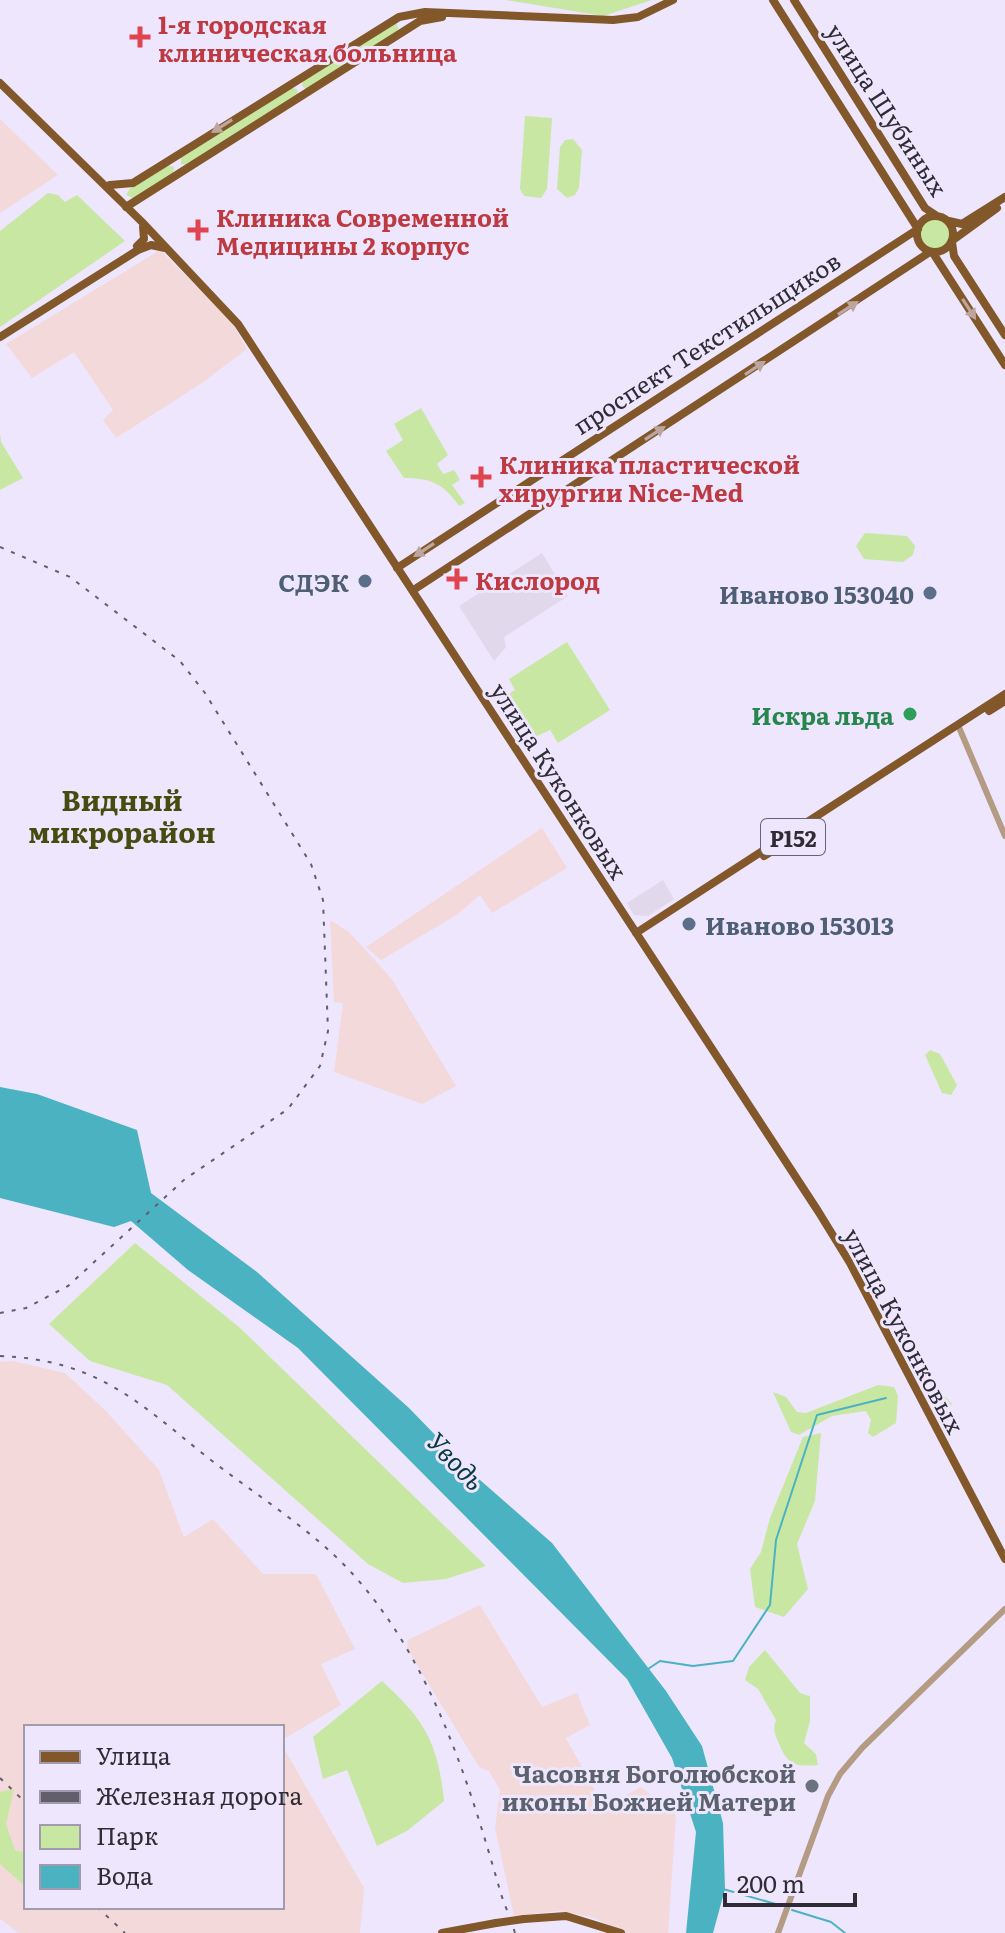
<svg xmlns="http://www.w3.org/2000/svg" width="1005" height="1933" font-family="Literata,serif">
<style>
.commercial{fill:#e2d8ec}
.industrial{fill:#f4d9db}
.green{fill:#c8e7a3}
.water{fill:#4bb2c2}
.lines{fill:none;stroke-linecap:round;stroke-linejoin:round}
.stream{stroke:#4bb2c2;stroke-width:2}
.minor{stroke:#b39b84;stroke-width:6}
.major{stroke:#82582b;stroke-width:8}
.rail{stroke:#625e6b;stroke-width:2;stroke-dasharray:4 8;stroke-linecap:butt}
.major-bridge{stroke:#82582b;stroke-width:8}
.oneway{fill:#bda69e}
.health-dot{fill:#e0444e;stroke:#ede6fd;stroke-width:3}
.service-dot{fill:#5c6f8a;stroke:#ede6fd;stroke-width:3}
.leisure-dot{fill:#2e9e5b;stroke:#ede6fd;stroke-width:3}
.worship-dot{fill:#6b7280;stroke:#ede6fd;stroke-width:3}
.labels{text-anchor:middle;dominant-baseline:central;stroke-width:6;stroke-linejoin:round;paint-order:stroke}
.shield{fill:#ede6fd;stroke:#686471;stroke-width:2}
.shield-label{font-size:22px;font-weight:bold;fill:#2f2c35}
.health-label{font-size:24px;font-weight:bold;fill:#be3a42;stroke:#ede6fd;text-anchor:start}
.street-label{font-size:24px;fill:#2f2c35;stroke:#ede6fd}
.service-label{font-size:24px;font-weight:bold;fill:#4e5e75;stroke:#ede6fd;text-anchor:end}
.leisure-label{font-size:24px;font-weight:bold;fill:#27864d;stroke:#ede6fd;text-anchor:end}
.worship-label{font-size:24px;font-weight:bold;fill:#5b616d;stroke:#ede6fd;text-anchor:end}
.water-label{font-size:26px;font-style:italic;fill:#093a41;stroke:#ede6fd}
.quarter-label{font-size:28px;font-weight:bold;fill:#464c10;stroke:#ede6fd}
</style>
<rect width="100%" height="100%" fill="#ede6fd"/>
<path class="commercial" d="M 542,553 L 568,596 L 504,637 L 506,647 L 494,661 L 459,606 Z
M 663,880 L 674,899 L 648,916 L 634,915 L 627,903 Z"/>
<path class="industrial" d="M 0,119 L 58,175 L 0,213 Z
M 160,250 L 229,318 L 247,349 L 202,383 L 116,438 L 103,420 L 113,410 L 74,352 L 32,378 L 6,344 Z
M 542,828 L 567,868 L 492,913 L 480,895 L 458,914 L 381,960 L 366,947 Z
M 330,920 L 349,932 L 391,978 L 456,1086 L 422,1104 L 334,1072 L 343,1003 L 334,1002 Z
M 13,1361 L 65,1373 L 106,1411 L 159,1470 L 184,1537 L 213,1519 L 263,1574 L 316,1574 L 355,1649 L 321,1664 L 341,1705 L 282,1740 L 282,1727 L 26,1727 L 26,1907 L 282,1907 L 282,1745 L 364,1888 L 360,1933 L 19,1933 L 0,1919 L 0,1362 Z
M 480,1605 L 542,1707 L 577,1693 L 590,1725 L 566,1738 L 604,1807 L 641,1787 L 676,1815 L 668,1933 L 627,1933 L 592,1917 L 559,1911 L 514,1916 L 495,1828 L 500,1790 L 489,1771 L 479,1767 L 407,1648 L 408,1640 Z"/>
<path class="green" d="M 506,0 L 652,0 L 603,16 Z
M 396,22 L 399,31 L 306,89 L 302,86 L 303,80 Z
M 292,88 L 297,89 L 298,94 L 186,165 L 181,164 L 181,157 Z
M 525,116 L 552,118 L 547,189 L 541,198 L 524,196 L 520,189 Z
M 573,139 L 582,150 L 579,188 L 575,195 L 567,198 L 557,189 L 560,147 L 565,140 Z
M 167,165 L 174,167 L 173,174 L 133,198 L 126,195 L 131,187 Z
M 48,193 L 58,195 L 65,202 L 77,195 L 125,241 L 0,327 L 0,231 Z
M920 234a15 15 0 1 1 30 0a15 15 0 1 1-30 0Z
M 421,408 L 448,455 L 437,464 L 443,474 L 454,470 L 460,480 L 452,485 L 465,503 L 459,506 C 444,484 431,478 404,478 L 386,451 L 403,440 L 394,424 Z
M 0,433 L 1,442 L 23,478 L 0,490 Z
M 865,533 L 907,536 L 915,546 L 913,555 L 903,562 L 864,559 L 856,546 Z
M 567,642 L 610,710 L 558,743 L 550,730 L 533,738 L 505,696 L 515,690 L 509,679 Z
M 930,1050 L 940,1054 L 957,1085 L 951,1095 L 942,1093 L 925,1055 Z
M 135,1243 L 239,1327 L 486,1566 L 446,1579 L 403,1583 L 368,1564 L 167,1385 L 90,1361 L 49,1324 Z
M 878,1385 L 894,1387 L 898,1396 L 896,1423 L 873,1437 L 868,1433 L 871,1420 L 866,1411 L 832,1416 L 799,1435 L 791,1432 L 773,1392 L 786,1397 L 797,1412 L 806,1413 Z
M 936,1386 L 952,1404 L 939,1420 L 926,1391 Z
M 821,1433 L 815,1501 L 797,1544 L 808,1589 L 784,1617 L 755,1607 L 750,1569 L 761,1552 L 770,1518 L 803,1437 Z
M 765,1650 L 800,1693 L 810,1696 L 810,1721 L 804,1743 L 816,1754 L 818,1765 C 797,1767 788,1765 780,1746 C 776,1735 772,1732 776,1720 L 758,1689 L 745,1680 L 749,1667 Z
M 382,1681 C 425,1720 438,1743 444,1801 L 407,1831 L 377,1846 L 347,1770 L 323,1779 L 313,1737 Z
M 14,1789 L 6,1824 L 15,1850 L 26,1853 L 26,1887 L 0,1864 L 0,1792 Z"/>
<path class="water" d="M 0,1087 L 37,1094 L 137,1130 L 151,1193 L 257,1272 L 409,1408 L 472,1473 L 552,1543 L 666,1691 L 702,1746 L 723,1823 L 725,1889 L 713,1933 L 686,1933 L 696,1832 L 672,1758 L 627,1679 L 298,1348 L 188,1270 L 131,1221 L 114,1227 L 0,1198 Z"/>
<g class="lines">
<path class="stream" d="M 648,1669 L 660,1661 L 693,1666 L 733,1661 L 770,1605 L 776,1540 L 817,1415 L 886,1398
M 723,1889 L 779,1905
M 792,1910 L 831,1922 L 845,1933"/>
<path class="minor" d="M 958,725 L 1005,836
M 778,1933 L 828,1796 L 840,1774 L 862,1748 L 1005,1609"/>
<path class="major" d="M 773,0 L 918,229
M 794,0 L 925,208 L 937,216
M 0,83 L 142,222 L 238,324 L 818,1211 L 850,1263 L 1005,1559
M 110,185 L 133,183 L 399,17 L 425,12 L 613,20 L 638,17 L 673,0
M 126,207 L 420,21 L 442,17
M917 234a18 18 0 1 1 36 0a18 18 0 1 1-36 0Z
M 949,221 L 962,224 L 1005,197
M 953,240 L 997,208
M 952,242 L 954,256 L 1005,335
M 137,246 L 144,239 L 143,227
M 933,253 L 1005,365
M 0,337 L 138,250 L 151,245 L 165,248
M 397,568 L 918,229
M 415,589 L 930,252
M 989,711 L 1005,701
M 764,856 L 810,827
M 636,933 L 1005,694
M 524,1919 L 566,1916 L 621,1933
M 442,1933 L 496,1923"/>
<path class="rail" d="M 0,547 L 70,577 L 180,661 L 205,693 L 311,864 L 323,900 L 328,1031 L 320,1066 L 288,1109 L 185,1179 L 68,1286 L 26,1308 L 0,1313
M 0,1356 C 96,1360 136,1400 207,1457 C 253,1493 311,1529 350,1571 C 430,1658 467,1776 499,1887 C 503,1903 511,1918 515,1933
M 0,1778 L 26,1803
M 97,1907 L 125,1933"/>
<path class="major-bridge" d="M 496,1923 L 524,1919"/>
</g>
<defs><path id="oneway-solid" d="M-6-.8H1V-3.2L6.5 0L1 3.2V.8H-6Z" transform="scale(2)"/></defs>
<g class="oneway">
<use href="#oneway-solid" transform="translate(222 126) rotate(148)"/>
<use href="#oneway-solid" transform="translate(848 308) rotate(-33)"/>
<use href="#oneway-solid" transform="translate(969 309) rotate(57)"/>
<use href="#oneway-solid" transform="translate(755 368) rotate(-33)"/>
<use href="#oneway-solid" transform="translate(655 433) rotate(-33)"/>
<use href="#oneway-solid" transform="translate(424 550) rotate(147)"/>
</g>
<g class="health-dot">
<path d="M136 25h8v8h8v8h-8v8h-8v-8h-8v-8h8z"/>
<path d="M194 218h8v8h8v8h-8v8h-8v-8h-8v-8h8z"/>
<path d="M477 465h8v8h8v8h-8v8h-8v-8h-8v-8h8z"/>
<path d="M453 567h8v8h8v8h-8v8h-8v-8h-8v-8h8z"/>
</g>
<g class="service-dot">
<circle cx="365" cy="581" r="8"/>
<circle cx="930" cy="593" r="8"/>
<circle cx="689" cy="924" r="8"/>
</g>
<circle class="leisure-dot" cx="910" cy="714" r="8"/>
<circle class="worship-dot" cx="812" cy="1786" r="8"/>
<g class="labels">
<rect class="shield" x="761" y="819" width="64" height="36" rx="6"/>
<g class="shield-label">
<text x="793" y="837">Р152</text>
</g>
<g class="health-label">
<text x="158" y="23">1-я городская<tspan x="158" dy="28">клиническая больница</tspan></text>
<text x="216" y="216">Клиника Современной<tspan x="216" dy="28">Медицины 2 корпус</tspan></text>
<text x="499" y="463">Клиника пластической<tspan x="499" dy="28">хирургии Nice-Med</tspan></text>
<text x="475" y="579">Кислород</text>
</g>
<g class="street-label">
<text transform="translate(888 109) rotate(57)">улица Шубиных</text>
<text transform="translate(706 342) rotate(-33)">проспект Текстильщиков</text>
<text transform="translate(560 780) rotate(57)">улица Куконковых</text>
<text transform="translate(905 1330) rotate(62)">улица Куконковых</text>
</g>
<g class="service-label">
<text x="349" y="581">СДЭК</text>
<text x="914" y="593">Иваново 153040</text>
<text x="705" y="924" text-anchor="start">Иваново 153013</text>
</g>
<g class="leisure-label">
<text x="894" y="714">Искра льда</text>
</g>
<g class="worship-label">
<text x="796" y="1772">Часовня Боголюбской<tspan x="796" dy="28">иконы Божией Матери</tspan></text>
</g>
<g class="water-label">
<text transform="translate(457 1460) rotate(46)">Уводь</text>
</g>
<g class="quarter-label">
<text x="122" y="799">Видный<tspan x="122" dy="32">микрорайон</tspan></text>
</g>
</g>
<rect x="24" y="1725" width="260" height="184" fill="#ede6fd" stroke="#a19cad" stroke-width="2"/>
<rect x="40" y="1751" width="40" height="12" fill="#82582b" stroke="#a19cad" stroke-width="2"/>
<text x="96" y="1765" font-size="24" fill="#2f2c35">Улица</text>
<rect x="40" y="1791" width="40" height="12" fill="#625e6b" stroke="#a19cad" stroke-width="2"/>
<text x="96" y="1805" font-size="24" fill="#2f2c35">Железная дорога</text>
<rect x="40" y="1825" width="40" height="24" fill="#c8e7a3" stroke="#a19cad" stroke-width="2"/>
<text x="96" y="1845" font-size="24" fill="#2f2c35">Парк</text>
<rect x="40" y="1865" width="40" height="24" fill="#4bb2c2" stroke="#a19cad" stroke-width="2"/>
<text x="96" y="1885" font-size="24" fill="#2f2c35">Вода</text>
<path d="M725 1893v12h130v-12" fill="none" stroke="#2f2c35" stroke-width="4"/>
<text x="737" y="1893" font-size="24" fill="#2f2c35" stroke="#ede6fd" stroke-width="6" paint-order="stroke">200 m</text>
</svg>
